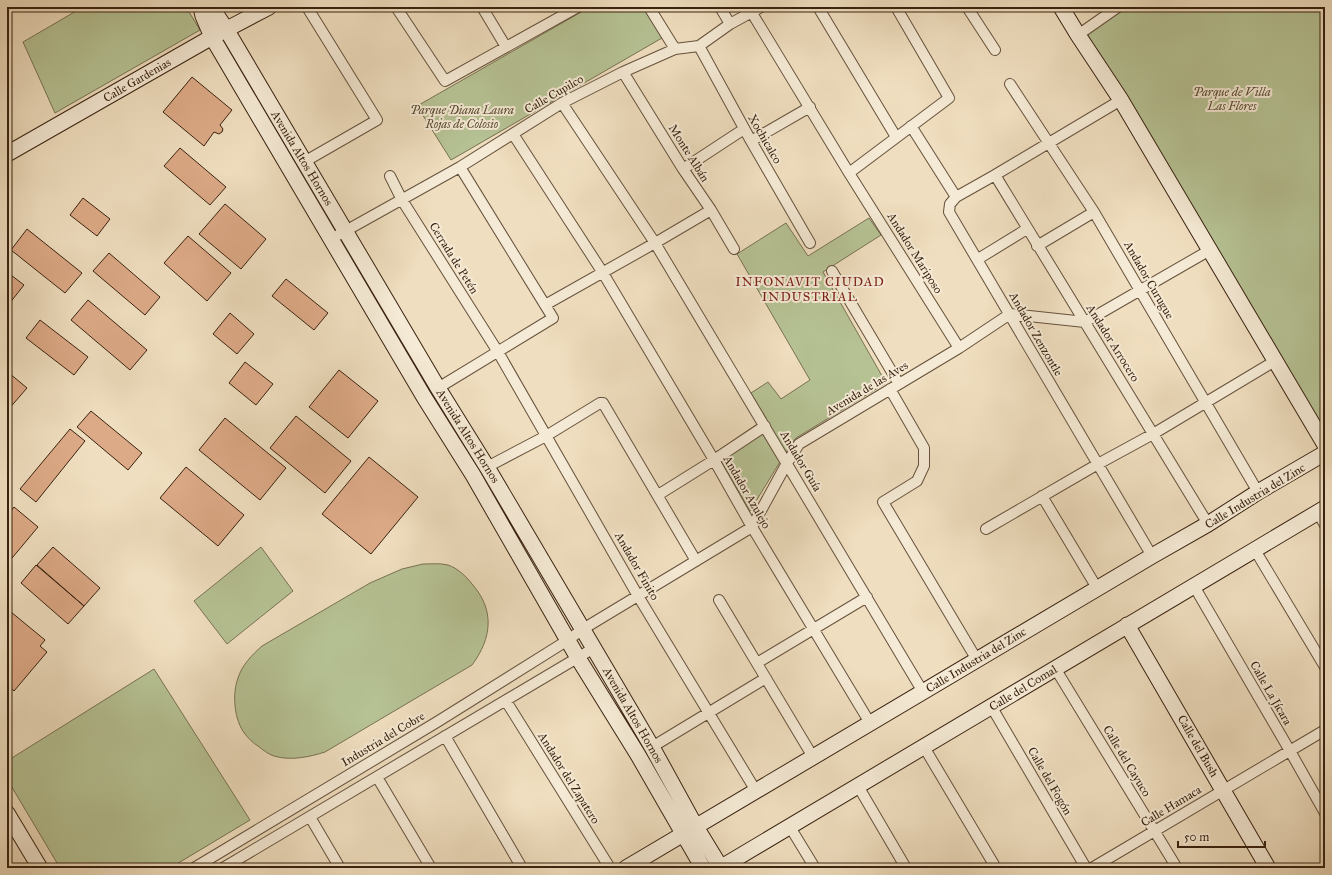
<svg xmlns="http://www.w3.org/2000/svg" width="1332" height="875" font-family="'IM FELL Great Primer',serif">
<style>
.green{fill:#b6c294;stroke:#787252}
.building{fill:#ddaa87;stroke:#392210}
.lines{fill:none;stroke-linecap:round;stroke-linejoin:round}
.street-casing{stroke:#66513c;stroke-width:12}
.secondary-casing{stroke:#392210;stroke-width:17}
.street{stroke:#f5ead5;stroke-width:10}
.secondary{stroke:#f5ead5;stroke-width:15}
.labels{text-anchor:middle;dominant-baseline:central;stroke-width:4;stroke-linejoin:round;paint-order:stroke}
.street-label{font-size:12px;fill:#392210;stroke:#f5ead5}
.park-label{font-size:12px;font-style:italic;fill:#584a31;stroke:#f5ead5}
.neighbourhood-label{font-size:13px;letter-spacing:1px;fill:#7a1f14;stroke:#f5ead5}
</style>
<rect width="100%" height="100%" fill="#efdebf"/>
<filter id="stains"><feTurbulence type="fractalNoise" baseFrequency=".005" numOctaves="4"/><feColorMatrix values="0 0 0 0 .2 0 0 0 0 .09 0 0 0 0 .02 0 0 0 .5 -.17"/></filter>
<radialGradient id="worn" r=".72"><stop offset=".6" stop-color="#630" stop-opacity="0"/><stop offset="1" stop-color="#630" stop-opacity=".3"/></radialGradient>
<path class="green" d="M 83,7 L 186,7 L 200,30 L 55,113 L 23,42 Z
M 590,7 L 643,7 L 662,38 L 451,160 L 417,106 Z
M 1119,7 L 1325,7 L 1325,442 L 1086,32 Z
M 869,218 L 881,235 L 823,272 L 886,383 L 796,438 L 786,452 L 750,511 L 716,452 L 766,418 L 751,393 L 768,382 L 781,399 L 810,380 L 737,254 L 786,223 L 808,256 Z
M 261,547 L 293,591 L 227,644 L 194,601 Z
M 423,564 C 431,564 440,563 448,565 C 457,568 466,576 472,584 C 495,610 492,638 472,665 L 325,752 C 309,757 291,761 274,756 C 268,754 263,750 258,746 C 253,743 249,739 245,734 C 234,720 232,694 238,678 C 242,665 252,655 262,646 L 370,583 L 402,569 Z
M 154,669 L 250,820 L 170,868 L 60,868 L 7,779 L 7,761 Z"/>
<path class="building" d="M 192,77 L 232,110 L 220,125 L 223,129 L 222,132 L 219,134 L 214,132 L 204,146 L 163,112 Z
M 180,148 L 226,187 L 210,205 L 164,166 Z
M 83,198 L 110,219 L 97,236 L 70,215 Z
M 225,204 L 266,239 L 241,269 L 199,234 Z
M 27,229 L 82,273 L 65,293 L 11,250 Z
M 188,236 L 231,273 L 207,301 L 164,263 Z
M 109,253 L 160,297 L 145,315 L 93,271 Z
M 7,272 L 24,285 L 9,304 L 7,302 Z
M 286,279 L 328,313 L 314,330 L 272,296 Z
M 88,300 L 147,350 L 130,370 L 71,320 Z
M 230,313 L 254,334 L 237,354 L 213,334 Z
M 40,320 L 88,357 L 74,375 L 26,338 Z
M 245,362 L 273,384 L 256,405 L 229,383 Z
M 339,370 L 378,401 L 348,438 L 309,407 Z
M 9,373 L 27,388 L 7,411 L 7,375 Z
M 91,411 L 142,453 L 128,470 L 77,427 Z
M 296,416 L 351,461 L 325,493 L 270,448 Z
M 225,418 L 286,468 L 260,500 L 199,450 Z
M 70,429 L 85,441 L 36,502 L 20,489 Z
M 369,457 L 418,497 L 371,554 L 322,514 Z
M 186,467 L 244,515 L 218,546 L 160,498 Z
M 14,507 L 38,527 L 7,564 L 7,516 Z
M 53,547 L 100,588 L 84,606 L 37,565 Z
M 36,565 L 84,606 L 68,624 L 21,583 Z
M 11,612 L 45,640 L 40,646 L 47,652 L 14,691 L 8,686 L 7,687 L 7,617 Z"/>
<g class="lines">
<g class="street-casing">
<path id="street" d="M 396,7 L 445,81 L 578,7
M 482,7 L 506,47
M 649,7 L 675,49
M 720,7 L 730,24
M 818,7 L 896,137
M 967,7 L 995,50
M 752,13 L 849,173 L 959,348
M 1078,35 L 1118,7
M 699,46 L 751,141 L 810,243
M 623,72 L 683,169 L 711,210 L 734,249
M 1010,84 L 1094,212 L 1258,492
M 562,103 L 655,243 L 923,692
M 911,126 L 956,197 L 950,204 L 949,212 L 1152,556
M 513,134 L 603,273 L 714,460 L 752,527 L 870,723
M 751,141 L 810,107
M 304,162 L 377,120 L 307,7
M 683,169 L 744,129
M 849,173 L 949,98 L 896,7
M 995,175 L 1208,524
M 390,176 L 402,200 L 498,352 L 638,596 L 756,791
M 956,197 L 995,175 L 1121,100
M 331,239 L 460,167 L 562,103 L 623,72 L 675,49 L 699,46 L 730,24 L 761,7
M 1037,246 L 1094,212
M 978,259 L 1027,229
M 832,271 L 899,384
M 545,305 L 655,243 L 711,210
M 438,388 L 553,318 L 460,167
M 890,389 L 924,448 L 924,466 L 917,481 L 883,502 L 977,660
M 487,467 L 546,436 L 600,403 L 603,403 L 696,561
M 658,495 L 714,460 L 765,426
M 1042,496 L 1097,588
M 1318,513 L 1325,525
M 986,529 L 1098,464 L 1153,434 L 1275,361
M 1255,550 L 1325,667
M 1194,586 L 1290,751 L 1325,813
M 719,600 L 813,757
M 757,663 L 867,597
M 1055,668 L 1177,868
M 506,701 L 610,868
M 991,706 L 1086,868
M 445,736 L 522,868
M 652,747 L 766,678
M 924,747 L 996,868
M 377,777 L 431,868
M 858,786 L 906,868
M 310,817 L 340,868
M 790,827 L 815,868
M 194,868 L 437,722 L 568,640 L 583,629 L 752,527 L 787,463 L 799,444 L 959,348 L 1010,314 L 1085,322 L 1210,250
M 223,868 L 594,648
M 1092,868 L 1325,730"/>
</g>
<g class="secondary-casing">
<path id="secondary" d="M 201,7 L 203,16 L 212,37 L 424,397 L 473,475 L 578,658 L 638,755 L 703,868
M 210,7 L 214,11 L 226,29 L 438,388 L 487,467 L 652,747 L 696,827 L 721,868
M 1061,7 L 1078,35 L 1121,100 L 1325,445
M 7,154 L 212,37 L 269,7
M 1127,625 L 1268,868
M 7,813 L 40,868
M 626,868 L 1152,556 L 1208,524 L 1258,492 L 1325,453
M 720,868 L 1325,508"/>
</g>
<use href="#street" class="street"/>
<use href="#secondary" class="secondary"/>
</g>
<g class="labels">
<g class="street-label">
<text transform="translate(137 80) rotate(-30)">Calle Gardenias</text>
<text transform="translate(554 94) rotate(-30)">Calle Cupilco</text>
<text transform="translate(765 139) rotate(60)">Xochicalco</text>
<text transform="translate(689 153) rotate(58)">Monte Albán</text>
<text transform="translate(302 158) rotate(59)">Avenida Altos Hornos</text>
<text transform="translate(915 253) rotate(58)">Andador Mariposo</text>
<text transform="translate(454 258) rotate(58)">Cerrada de Petén</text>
<text transform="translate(1149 280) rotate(60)">Andador Curugue</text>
<text transform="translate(1036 334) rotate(60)">Andador Zenzontle</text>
<text transform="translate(1113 343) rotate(58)">Andador Arrocero</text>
<text transform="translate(867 388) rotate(-31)">Avenida de las Aves</text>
<text transform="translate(468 436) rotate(58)">Avenida Altos Hornos</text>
<text transform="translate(801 461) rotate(59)">Andador Guía</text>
<text transform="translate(747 492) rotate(60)">Andador Azulejo</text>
<text transform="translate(1255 496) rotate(-31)">Calle Industria del Zinc</text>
<text transform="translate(637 566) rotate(60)">Andador Finito</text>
<text transform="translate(976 660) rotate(-31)">Calle Industria del Zinc</text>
<text transform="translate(1023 688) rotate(-31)">Calle del Comal</text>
<text transform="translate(1271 693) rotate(60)">Calle La Jícara</text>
<text transform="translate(633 715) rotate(60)">Avenida Altos Hornos</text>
<text transform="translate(383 739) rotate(-31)">Industria del Cobre</text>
<text transform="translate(1198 746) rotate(60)">Calle del Bush</text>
<text transform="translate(1127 761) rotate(59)">Calle del Cayuco</text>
<text transform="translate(569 778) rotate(58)">Andador del Zapatero</text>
<text transform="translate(1050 781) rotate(60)">Calle del Fogón</text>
<text transform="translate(1171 806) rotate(-31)">Calle Hamaca</text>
</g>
<g class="park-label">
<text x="1232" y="92">Parque de Villa<tspan x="1232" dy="14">Las Flores</tspan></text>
<text x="462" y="110">Parque Diana Laura<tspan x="462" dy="14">Rojas de Colosio</tspan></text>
</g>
<g class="neighbourhood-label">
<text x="810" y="282">INFONAVIT CIUDAD<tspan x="810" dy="15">INDUSTRIAL</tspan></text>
</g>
</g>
<rect width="1332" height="875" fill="none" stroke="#efdebf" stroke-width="24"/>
<rect x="8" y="8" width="1316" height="859" fill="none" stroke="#392210" stroke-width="2"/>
<rect x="12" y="12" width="1308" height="851" fill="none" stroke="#392210"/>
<path d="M1178 841v6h87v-6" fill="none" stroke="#392210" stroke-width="2"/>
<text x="1184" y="841" font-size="12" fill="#392210" stroke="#f5ead5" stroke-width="3" paint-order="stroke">50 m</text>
<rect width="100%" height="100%" filter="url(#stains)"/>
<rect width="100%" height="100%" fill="url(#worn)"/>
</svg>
